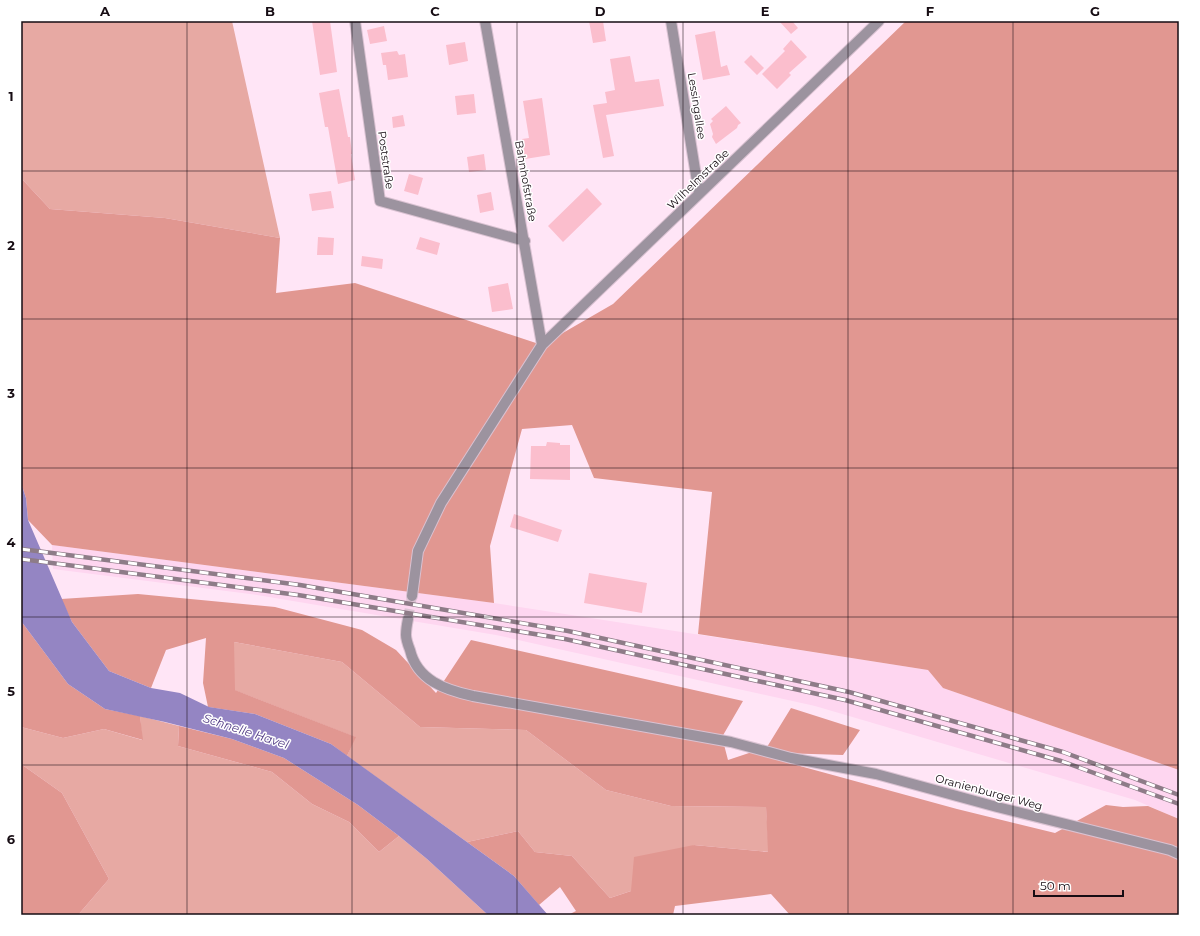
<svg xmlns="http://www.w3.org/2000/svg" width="1200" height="936" font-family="Montserrat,sans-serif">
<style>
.built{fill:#fed6f0}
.green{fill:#e7a9a3}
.forest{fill:#e19791}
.water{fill:#9485c3}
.building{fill:#fbbecd}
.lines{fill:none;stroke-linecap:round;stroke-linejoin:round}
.street-tunnel{stroke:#dcc4d4;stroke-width:10;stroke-dasharray:10 5;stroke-linecap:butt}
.street-casing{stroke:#dac2d2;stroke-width:12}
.street{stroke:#9c939f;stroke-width:10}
.rail-casing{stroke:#8e7c88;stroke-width:4.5}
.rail{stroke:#fff;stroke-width:3;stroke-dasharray:9;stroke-linecap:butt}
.grid{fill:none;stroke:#160c13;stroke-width:1;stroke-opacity:0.55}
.labels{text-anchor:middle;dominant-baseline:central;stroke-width:3;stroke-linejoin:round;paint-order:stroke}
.street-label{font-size:11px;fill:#160c13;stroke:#fff}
.water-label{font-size:12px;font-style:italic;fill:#503984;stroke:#fff}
.neatline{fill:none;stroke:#160c13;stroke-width:1.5}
.grid-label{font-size:13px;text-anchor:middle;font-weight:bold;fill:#160c13}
</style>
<rect width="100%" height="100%" fill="#ffe5f6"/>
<path class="built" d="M 52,545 L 494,603 L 928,670 L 943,688 L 1179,770 L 1179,819 L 1135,800 L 815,706 L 496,635 L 257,595 L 53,569 Z"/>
<path class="green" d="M 21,21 L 232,21 L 280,238 L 165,218 L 50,209 L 21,178 Z
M 234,642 L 342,662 L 420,727 L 526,730 L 606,790 L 671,806 L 766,807 L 769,852 L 694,845 L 631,891 L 610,898 L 572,856 L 535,852 L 518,831 L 467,842 L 347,756 L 355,737 L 234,690 Z
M 140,716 L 179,726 L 178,746 L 272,772 L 312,804 L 349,822 L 379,852 L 399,836 L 427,859 L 488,915 L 78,915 L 109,879 L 62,793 L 21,764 L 21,727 L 63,738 L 104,729 L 142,740 Z"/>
<path class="forest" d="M 906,21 L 1179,21 L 1179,770 L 943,688 L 928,670 L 698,634 L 712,492 L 594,478 L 572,425 L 522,429 L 490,546 L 494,603 L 52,545 L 28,520 L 26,498 L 21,483 L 21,178 L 50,209 L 165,218 L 280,238 L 276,293 L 355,283 L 542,345 L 613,304 Z
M 138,594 L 275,607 L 362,630 L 396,650 L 436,693 L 471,640 L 743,701 L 722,737 L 728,760 L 767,747 L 791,708 L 860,730 L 843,755 L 781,753 L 778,760 L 957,809 L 1055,833 L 1106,805 L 1123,807 L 1148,806 L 1179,819 L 1179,915 L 790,915 L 771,894 L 675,906 L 673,915 L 568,915 L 576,911 L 560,887 L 539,905 L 514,876 L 467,842 L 518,831 L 535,852 L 572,856 L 610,898 L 631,891 L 634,857 L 694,845 L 768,852 L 766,807 L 671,806 L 606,790 L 526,730 L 420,727 L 342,662 L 234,642 L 235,690 L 356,737 L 347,756 L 331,744 L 255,714 L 208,707 L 203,683 L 206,638 L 166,650 L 151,688 L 109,671 L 72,622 L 61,599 Z
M 21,621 L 68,684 L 105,709 L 140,716 L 143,740 L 104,729 L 63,738 L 21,727 Z
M 179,726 L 232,739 L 284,758 L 358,805 L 399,836 L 379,852 L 349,822 L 312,804 L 272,772 L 178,746 Z
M 21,764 L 62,793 L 109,879 L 78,915 L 21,915 Z"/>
<path class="water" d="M 21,483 L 26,498 L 28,520 L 72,622 L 109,671 L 151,688 L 180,693 L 209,707 L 255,714 L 331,744 L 514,876 L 548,915 L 488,915 L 427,859 L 399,836 L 358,805 L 284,758 L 232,739 L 165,722 L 105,709 L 68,684 L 21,621 Z"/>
<path class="building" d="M 312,21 L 330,21 L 337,72 L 320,75 Z
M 589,21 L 603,21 L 606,41 L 593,43 Z
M 779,21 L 792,21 L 798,28 L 791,34 Z
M 384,26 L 387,41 L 370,44 L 367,30 Z
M 715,31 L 721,67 L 727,65 L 730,75 L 703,80 L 695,35 Z
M 791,40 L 807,57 L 789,73 L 791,75 L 777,89 L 762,74 L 785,51 L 783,49 Z
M 465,42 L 468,61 L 449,65 L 446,45 Z
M 397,51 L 399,55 L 405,54 L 408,77 L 388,80 L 386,65 L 383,65 L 381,53 Z
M 751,55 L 764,68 L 757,75 L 744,62 Z
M 630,56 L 635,82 L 659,79 L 664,106 L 606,115 L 614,156 L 603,158 L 593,105 L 607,103 L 605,92 L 615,90 L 610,59 Z
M 339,89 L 348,137 L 350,137 L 352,154 L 351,154 L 355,180 L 338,184 L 328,127 L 325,127 L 319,93 Z
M 474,94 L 476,113 L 457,115 L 455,96 Z
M 542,98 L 550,155 L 525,159 L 522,139 L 529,138 L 523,101 Z
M 726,106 L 741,123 L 738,125 L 737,128 L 716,144 L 712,137 L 713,134 L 710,124 L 713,121 L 711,119 Z
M 403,115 L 405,126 L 393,128 L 392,117 Z
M 484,154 L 486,170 L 469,172 L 467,157 Z
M 409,174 L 423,178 L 418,195 L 404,191 Z
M 587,188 L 602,204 L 563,242 L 548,226 Z
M 331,191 L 334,208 L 312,211 L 309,194 Z
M 491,192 L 494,210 L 480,213 L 477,195 Z
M 318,237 L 334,238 L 333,255 L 317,255 Z
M 420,237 L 440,243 L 437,255 L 416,249 Z
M 362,256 L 383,259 L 382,269 L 361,266 Z
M 508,283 L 513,309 L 492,312 L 488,287 Z
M 547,442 L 560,443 L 560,445 L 570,445 L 570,480 L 530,479 L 531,446 L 546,446 Z
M 514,514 L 562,530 L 558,542 L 510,527 Z
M 589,573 L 647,583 L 642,613 L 584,603 Z"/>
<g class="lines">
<path class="street-tunnel" d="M 408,619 L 412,596"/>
<g class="street-casing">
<path id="street" d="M 355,21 L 380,201 L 525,241
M 485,21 L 542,345
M 671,21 L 699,194
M 412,596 L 418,551 L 441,503 L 542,345 L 879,21
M 408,619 C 407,624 406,630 406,635 C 406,640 408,645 410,650 C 417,680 445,690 473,696 L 731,742 L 791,758 L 876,774 L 997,807 L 1170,850 L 1179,854"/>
</g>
<use href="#street" class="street"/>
<g class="rail-casing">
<path id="rail" d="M 21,549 L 300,585 L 568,631 L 849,692 L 1063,752 L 1179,795
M 21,559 L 298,595 L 565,639 L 845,700 L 1061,761 L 1179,804"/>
</g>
<use href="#rail" class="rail"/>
</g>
<path class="grid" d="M 187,21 L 187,915M 352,21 L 352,915M 517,21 L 517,915M 683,21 L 683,915M 848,21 L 848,915M 1013,21 L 1013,915M 21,171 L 1179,171M 21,319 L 1179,319M 21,468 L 1179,468M 21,617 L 1179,617M 21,765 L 1179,765"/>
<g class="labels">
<g class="street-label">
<text transform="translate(697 106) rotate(81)">Lessingallee</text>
<text transform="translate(386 160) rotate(82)">Poststraße</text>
<text transform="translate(698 179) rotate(-44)">Wilhelmstraße</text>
<text transform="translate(526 181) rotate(80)">Bahnhofstraße</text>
<text transform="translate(989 792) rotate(15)">Oranienburger Weg</text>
</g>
<g class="water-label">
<text transform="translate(246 731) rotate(18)">Schnelle Havel</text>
</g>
</g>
<rect width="1200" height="936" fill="none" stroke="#ffffff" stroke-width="44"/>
<path d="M1034 890v6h89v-6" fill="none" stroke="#160c13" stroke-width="2"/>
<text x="1040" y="890" font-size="12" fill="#160c13" stroke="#ffffff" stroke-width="3" paint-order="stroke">50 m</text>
<rect x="22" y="22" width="1156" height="892" class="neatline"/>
<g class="grid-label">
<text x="105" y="16">A</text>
<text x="270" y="16">B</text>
<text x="435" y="16">C</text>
<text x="600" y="16">D</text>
<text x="765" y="16">E</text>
<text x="930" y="16">F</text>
<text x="1095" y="16">G</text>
<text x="11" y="101">1</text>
<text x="11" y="250">2</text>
<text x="11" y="398">3</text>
<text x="11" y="547">4</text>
<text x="11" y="696">5</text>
<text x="11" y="844">6</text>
</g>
</svg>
